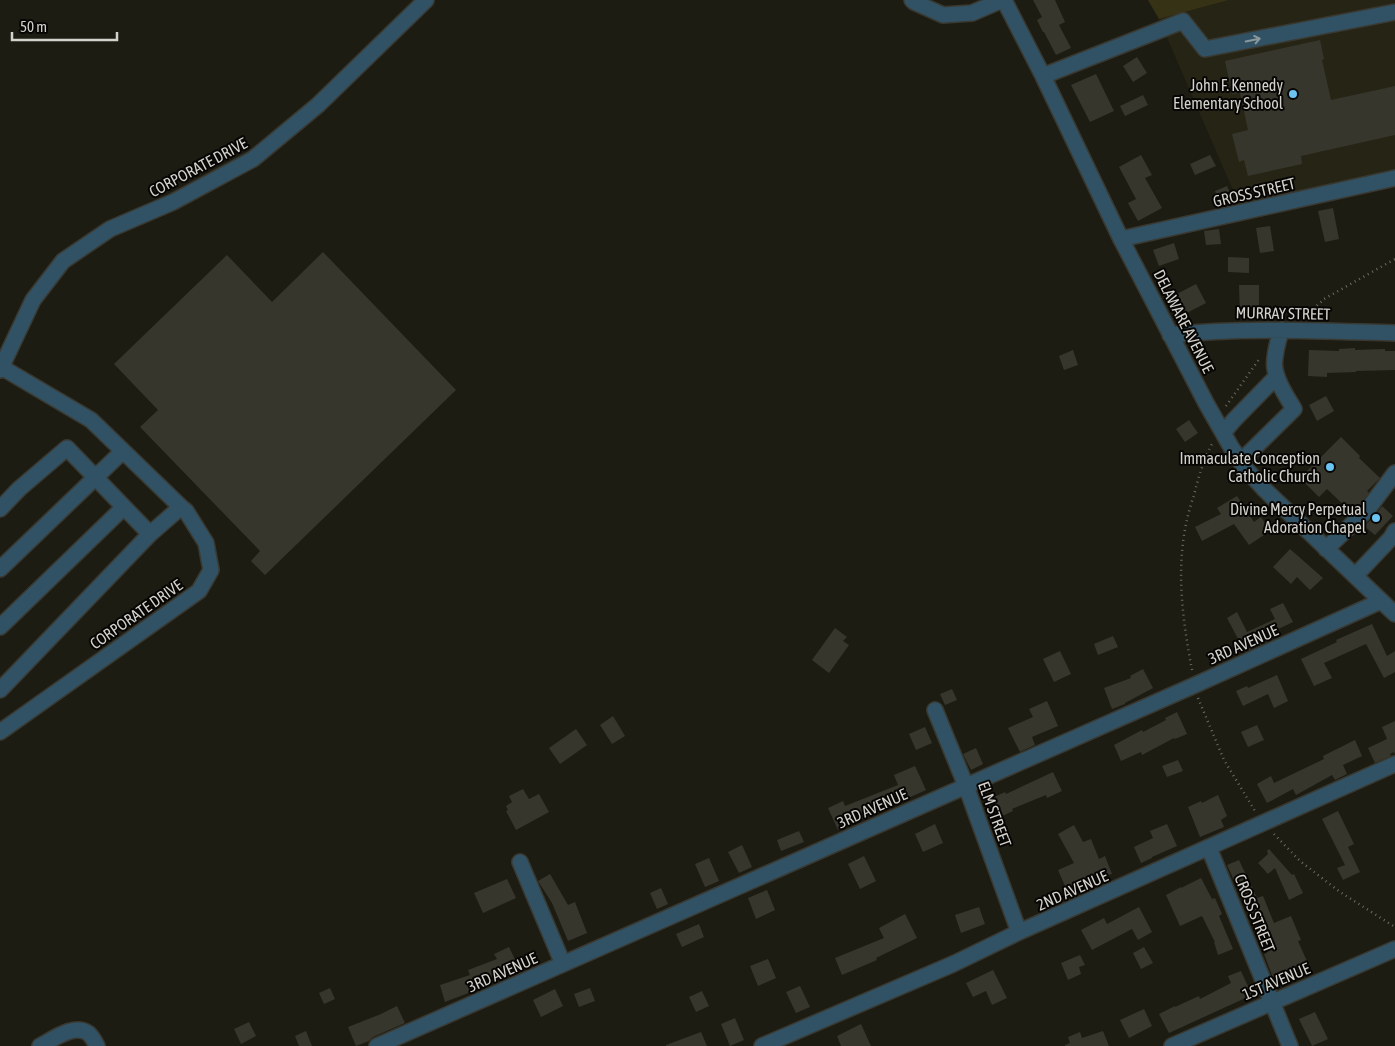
<svg xmlns="http://www.w3.org/2000/svg" width="1395" height="1046" font-family="'Asap Condensed',sans-serif">
<style>
.built{fill:#262415}
.green{fill:#363215}
.building{fill:#37362c}
.lines{fill:none;stroke-linecap:round;stroke-linejoin:round}
.minor-casing{stroke:#3a3931;stroke-width:18}
.path{stroke:#6c6b63;stroke-width:2.5;stroke-dasharray:1 4;stroke-linecap:butt}
.minor{stroke:#305264;stroke-width:15}
.oneway{stroke:#8a989d}
.poi-dot{fill:#6ac3f1;stroke:#070604;stroke-width:2}
.labels{text-anchor:middle;dominant-baseline:central;stroke-width:4;stroke-linejoin:round;paint-order:stroke}
.poi-label{font-size:16px;fill:#d3d2cc;stroke:#070604;text-anchor:end}
.street-label{font-size:16px;fill:#d3d2cc;stroke:#070604}
</style>
<rect width="100%" height="100%" fill="#1d1c13"/>
<path class="built" d="M 1229,0 L 1395,0 L 1395,169 L 1239,204 L 1159,19 Z"/>
<path class="green" d="M 1148,0 L 1229,0 L 1159,19 Z"/>
<path class="building" d="M 1033,0 L 1055,0 L 1065,22 L 1059,25 L 1071,48 L 1056,55 L 1044,32 L 1043,32 L 1037,20 L 1042,17 Z
M 1320,40 L 1324,59 L 1322,60 L 1331,100 L 1395,86 L 1395,135 L 1301,156 L 1302,164 L 1248,176 L 1244,160 L 1239,162 L 1232,134 L 1248,130 L 1240,93 L 1232,94 L 1225,61 Z
M 1137,57 L 1147,73 L 1133,82 L 1123,66 Z
M 1096,74 L 1114,111 L 1090,122 L 1071,85 Z
M 1143,95 L 1148,105 L 1125,116 L 1120,106 Z
M 1141,155 L 1152,175 L 1145,178 L 1162,208 L 1138,221 L 1128,203 L 1136,199 L 1119,167 Z
M 1210,155 L 1216,166 L 1195,175 L 1190,164 Z
M 1227,186 L 1233,200 L 1221,205 L 1215,191 Z
M 1333,208 L 1339,239 L 1325,242 L 1318,211 Z
M 1270,226 L 1274,251 L 1260,253 L 1256,228 Z
M 1219,229 L 1221,244 L 1206,245 L 1204,231 Z
M 1174,243 L 1179,259 L 1159,266 L 1153,250 Z
M 323,252 L 456,390 L 265,575 L 251,561 L 260,551 L 140,427 L 158,410 L 114,364 L 227,255 L 272,302 Z
M 1228,257 L 1249,258 L 1249,273 L 1228,272 Z
M 1196,284 L 1206,303 L 1183,315 L 1173,296 Z
M 1239,285 L 1259,285 L 1259,315 L 1240,315 Z
M 1355,348 L 1355,350 L 1385,349 L 1385,351 L 1395,351 L 1395,370 L 1356,371 L 1356,372 L 1327,373 L 1327,377 L 1308,376 L 1309,350 L 1339,351 L 1339,349 Z
M 1073,350 L 1078,365 L 1064,370 L 1059,356 Z
M 1326,396 L 1334,411 L 1317,421 L 1309,405 Z
M 1189,420 L 1198,433 L 1185,442 L 1176,429 Z
M 1341,437 L 1360,456 L 1359,458 L 1380,478 L 1367,491 L 1369,493 L 1361,503 L 1351,512 L 1327,489 L 1319,497 L 1300,478 Z
M 1237,496 L 1254,522 L 1261,517 L 1270,531 L 1249,545 L 1234,524 L 1202,541 L 1195,527 L 1221,514 L 1217,508 Z
M 1382,506 L 1393,516 L 1375,535 L 1364,526 L 1375,516 Z
M 1290,549 L 1323,578 L 1310,590 L 1297,577 L 1291,584 L 1273,567 Z
M 1283,603 L 1293,622 L 1270,633 L 1273,639 L 1245,652 L 1227,618 L 1237,612 L 1247,632 L 1275,619 L 1270,609 Z
M 1372,624 L 1387,656 L 1395,651 L 1395,672 L 1384,678 L 1366,644 L 1324,663 L 1332,678 L 1314,686 L 1301,659 L 1337,642 L 1336,640 Z
M 835,628 L 847,637 L 843,641 L 849,645 L 829,673 L 812,660 Z
M 1113,636 L 1118,647 L 1098,655 L 1094,644 Z
M 1060,651 L 1071,674 L 1054,682 L 1043,659 Z
M 1143,669 L 1153,688 L 1125,703 L 1125,704 L 1112,709 L 1104,688 L 1131,678 L 1130,676 Z
M 1277,675 L 1288,701 L 1274,708 L 1268,694 L 1243,706 L 1236,691 L 1247,686 L 1248,688 Z
M 952,689 L 957,700 L 945,705 L 940,694 Z
M 1047,701 L 1058,726 L 1032,737 L 1035,745 L 1020,752 L 1008,728 L 1033,717 L 1029,709 Z
M 1177,712 L 1187,734 L 1175,739 L 1174,738 L 1142,755 L 1141,752 L 1121,761 L 1114,745 L 1142,730 L 1143,732 L 1166,720 L 1165,718 Z
M 613,716 L 625,736 L 612,744 L 600,725 Z
M 1395,721 L 1395,755 L 1394,752 L 1390,754 L 1391,756 L 1375,763 L 1368,748 L 1387,739 L 1382,727 Z
M 1257,725 L 1264,740 L 1248,747 L 1241,732 Z
M 925,727 L 932,743 L 916,750 L 909,734 Z
M 576,729 L 587,745 L 560,764 L 549,748 Z
M 1355,740 L 1362,756 L 1343,765 L 1347,774 L 1335,780 L 1332,775 L 1296,795 L 1293,789 L 1267,803 L 1257,784 L 1271,776 L 1274,783 L 1324,759 L 1323,756 Z
M 976,748 L 983,764 L 971,770 L 963,754 Z
M 1178,760 L 1183,771 L 1167,777 L 1162,766 Z
M 915,766 L 926,790 L 838,830 L 828,808 L 843,801 L 845,806 L 898,785 L 894,775 Z
M 1053,772 L 1062,791 L 1047,798 L 1046,795 L 1012,809 L 1013,811 L 1000,817 L 992,798 L 1005,792 L 1006,794 Z
M 523,789 L 529,799 L 539,794 L 549,812 L 516,830 L 506,811 L 508,810 L 506,806 L 512,802 L 509,796 Z
M 1218,795 L 1227,816 L 1221,820 L 1224,827 L 1200,837 L 1188,807 L 1201,801 L 1202,803 Z
M 1338,811 L 1354,844 L 1348,847 L 1360,872 L 1343,880 L 1337,868 L 1345,865 L 1322,819 Z
M 935,824 L 943,843 L 923,852 L 915,834 Z
M 1167,824 L 1177,846 L 1152,857 L 1152,858 L 1141,863 L 1134,847 L 1153,838 L 1150,831 Z
M 1074,825 L 1083,842 L 1091,839 L 1099,859 L 1105,856 L 1112,874 L 1090,881 L 1092,886 L 1069,895 L 1058,870 L 1074,863 L 1058,834 Z
M 799,831 L 804,842 L 781,851 L 777,840 Z
M 742,845 L 752,867 L 739,873 L 728,852 Z
M 1269,849 L 1292,875 L 1294,874 L 1303,893 L 1289,900 L 1275,868 L 1268,874 L 1258,863 L 1268,854 L 1267,851 Z
M 864,856 L 876,881 L 860,889 L 848,864 Z
M 709,858 L 719,881 L 705,887 L 695,864 Z
M 1239,860 L 1257,898 L 1263,896 L 1274,923 L 1291,916 L 1301,940 L 1298,941 L 1310,968 L 1291,977 L 1292,980 L 1276,986 L 1264,954 L 1267,953 L 1242,890 L 1239,891 L 1227,865 Z
M 550,874 L 568,905 L 575,902 L 587,933 L 568,941 L 552,903 L 538,881 Z
M 1201,878 L 1212,899 L 1215,898 L 1222,914 L 1219,916 L 1233,949 L 1218,955 L 1214,942 L 1215,942 L 1202,916 L 1180,926 L 1166,895 L 1181,887 L 1181,888 Z
M 507,879 L 516,898 L 483,913 L 474,893 Z
M 661,888 L 668,904 L 657,909 L 650,893 Z
M 767,890 L 775,910 L 756,919 L 748,898 Z
M 979,907 L 985,924 L 961,933 L 955,915 Z
M 1139,907 L 1152,932 L 1138,940 L 1132,929 L 1092,950 L 1081,930 L 1104,918 L 1107,924 Z
M 905,914 L 917,938 L 876,958 L 877,960 L 842,975 L 835,958 L 884,938 L 879,928 Z
M 699,924 L 704,937 L 682,947 L 676,934 Z
M 509,947 L 519,968 L 488,983 L 489,985 L 445,1002 L 440,985 L 470,975 L 468,970 L 497,959 L 494,954 Z
M 1144,947 L 1153,963 L 1141,969 L 1133,953 Z
M 1080,955 L 1085,965 L 1079,967 L 1081,974 L 1068,980 L 1061,963 Z
M 768,959 L 776,978 L 758,986 L 750,966 Z
M 993,970 L 1007,998 L 992,1005 L 986,991 L 973,997 L 966,983 Z
M 1241,971 L 1252,995 L 1169,1033 L 1159,1014 L 1175,1006 L 1175,1007 L 1199,996 L 1200,999 L 1231,983 L 1228,976 Z
M 800,986 L 810,1007 L 796,1013 L 786,992 Z
M 330,988 L 335,999 L 324,1004 L 319,993 Z
M 590,988 L 595,1001 L 579,1007 L 574,994 Z
M 555,989 L 563,1006 L 541,1017 L 533,1000 Z
M 702,991 L 709,1006 L 696,1012 L 689,997 Z
M 397,1006 L 405,1023 L 373,1037 L 369,1041 L 356,1046 L 348,1027 L 381,1014 Z
M 1144,1009 L 1152,1026 L 1129,1038 L 1120,1020 Z
M 1315,1012 L 1328,1039 L 1312,1046 L 1299,1019 Z
M 735,1018 L 744,1040 L 730,1046 L 721,1024 Z
M 249,1022 L 256,1036 L 241,1044 L 234,1029 Z
M 861,1024 L 871,1046 L 841,1046 L 837,1036 Z
M 306,1031 L 312,1046 L 299,1046 L 295,1036 Z
M 1103,1031 L 1109,1046 L 1065,1046 L 1065,1045 L 1070,1043 L 1068,1037 L 1080,1032 L 1082,1038 Z
M 701,1032 L 707,1046 L 666,1046 L 666,1045 Z"/>
<g class="lines">
<g class="minor-casing">
<path id="minor" d="M 912,0 L 914,2 L 943,15 L 972,13 L 1002,0
M 1004,0 L 1043,76 L 1121,239 L 1206,403 L 1231,447 L 1245,468 L 1264,489 L 1395,614
M 1043,76 L 1183,21 L 1205,49 L 1395,12
M 1121,239 L 1395,178
M 1170,335 C 1245,327 1320,331 1395,333
M 0,370 L 33,300 L 63,261 L 110,229 L 173,202 L 253,159 L 318,105 L 426,0
M 1223,433 L 1234,420 L 1277,376
M 1241,461 L 1294,409 C 1287,397 1277,383 1275,369 C 1273,361 1278,338 1282,330
M 0,509 L 19,489 L 67,448 L 150,534 L 0,690
M 150,534 L 181,507
M 1326,549 L 1368,509 L 1395,473
M 0,569 L 123,451
M 1355,576 L 1391,538 L 1395,531
M 0,627 L 124,507
M 935,710 L 966,786 L 1019,932
M 0,732 L 199,591 L 211,570 L 206,543 L 186,511 L 181,507 L 91,420 L 1,367
M 1209,848 L 1290,1046
M 520,862 L 563,964
M 40,1046 C 52,1040 74,1023 88,1033 C 92,1036 95,1042 97,1046
M 377,1046 L 1195,685 L 1381,601
M 762,1046 L 953,964 L 1019,932 L 1395,764
M 1172,1046 L 1395,949"/>
</g>
<path class="path" d="M 1306,316 L 1324,299 L 1395,259
M 1226,406 L 1260,358
M 1192,670 C 1183,622 1176,573 1186,524 C 1188,514 1191,504 1194,495 C 1199,476 1203,461 1212,444
M 1198,698 L 1224,760 L 1255,811
M 1274,834 L 1300,861 L 1340,892 L 1395,927"/>
<use href="#minor" class="minor"/>
</g>
<defs><path id="oneway-shaft" d="M-6 0H5M1.5-3L5.5 0L1.5 3" fill="none" stroke-width="1.6" stroke-linecap="round" stroke-linejoin="round" transform="scale(1.25)"/></defs>
<use class="oneway" href="#oneway-shaft" transform="translate(1253 40) rotate(-11)"/>
<g class="poi-dot">
<circle cx="1293" cy="94" r="5"/>
<circle cx="1330" cy="467" r="5"/>
<circle cx="1376" cy="518" r="5"/>
</g>
<g class="labels">
<g class="poi-label">
<text x="1283" y="85">John F. Kennedy<tspan x="1283" dy="18">Elementary School</tspan></text>
<text x="1320" y="458">Immaculate Conception<tspan x="1320" dy="18">Catholic Church</tspan></text>
<text x="1366" y="509">Divine Mercy Perpetual<tspan x="1366" dy="18">Adoration Chapel</tspan></text>
</g>
<g class="street-label">
<text transform="translate(198 167) rotate(-28)">CORPORATE DRIVE</text>
<text transform="translate(1254 192) rotate(-13)">GROSS STREET</text>
<text transform="translate(1283 313) rotate(1)">MURRAY STREET</text>
<text transform="translate(1184 321) rotate(63)">DELAWARE AVENUE</text>
<text transform="translate(136 614) rotate(-35)">CORPORATE DRIVE</text>
<text transform="translate(1243 644) rotate(-24)">3RD AVENUE</text>
<text transform="translate(872 808) rotate(-24)">3RD AVENUE</text>
<text transform="translate(995 814) rotate(70)">ELM STREET</text>
<text transform="translate(1072 890) rotate(-24)">2ND AVENUE</text>
<text transform="translate(1255 913) rotate(68)">CROSS STREET</text>
<text transform="translate(502 972) rotate(-24)">3RD AVENUE</text>
<text transform="translate(1276 981) rotate(-23)">1ST AVENUE</text>
</g>
</g>
<path d="M12 32v8h105v-8" fill="none" stroke="#d3d2cc" stroke-width="2.5"/>
<text x="20" y="32" font-size="15" fill="#d3d2cc" stroke="#070604" stroke-width="4" paint-order="stroke">50 m</text>
</svg>
